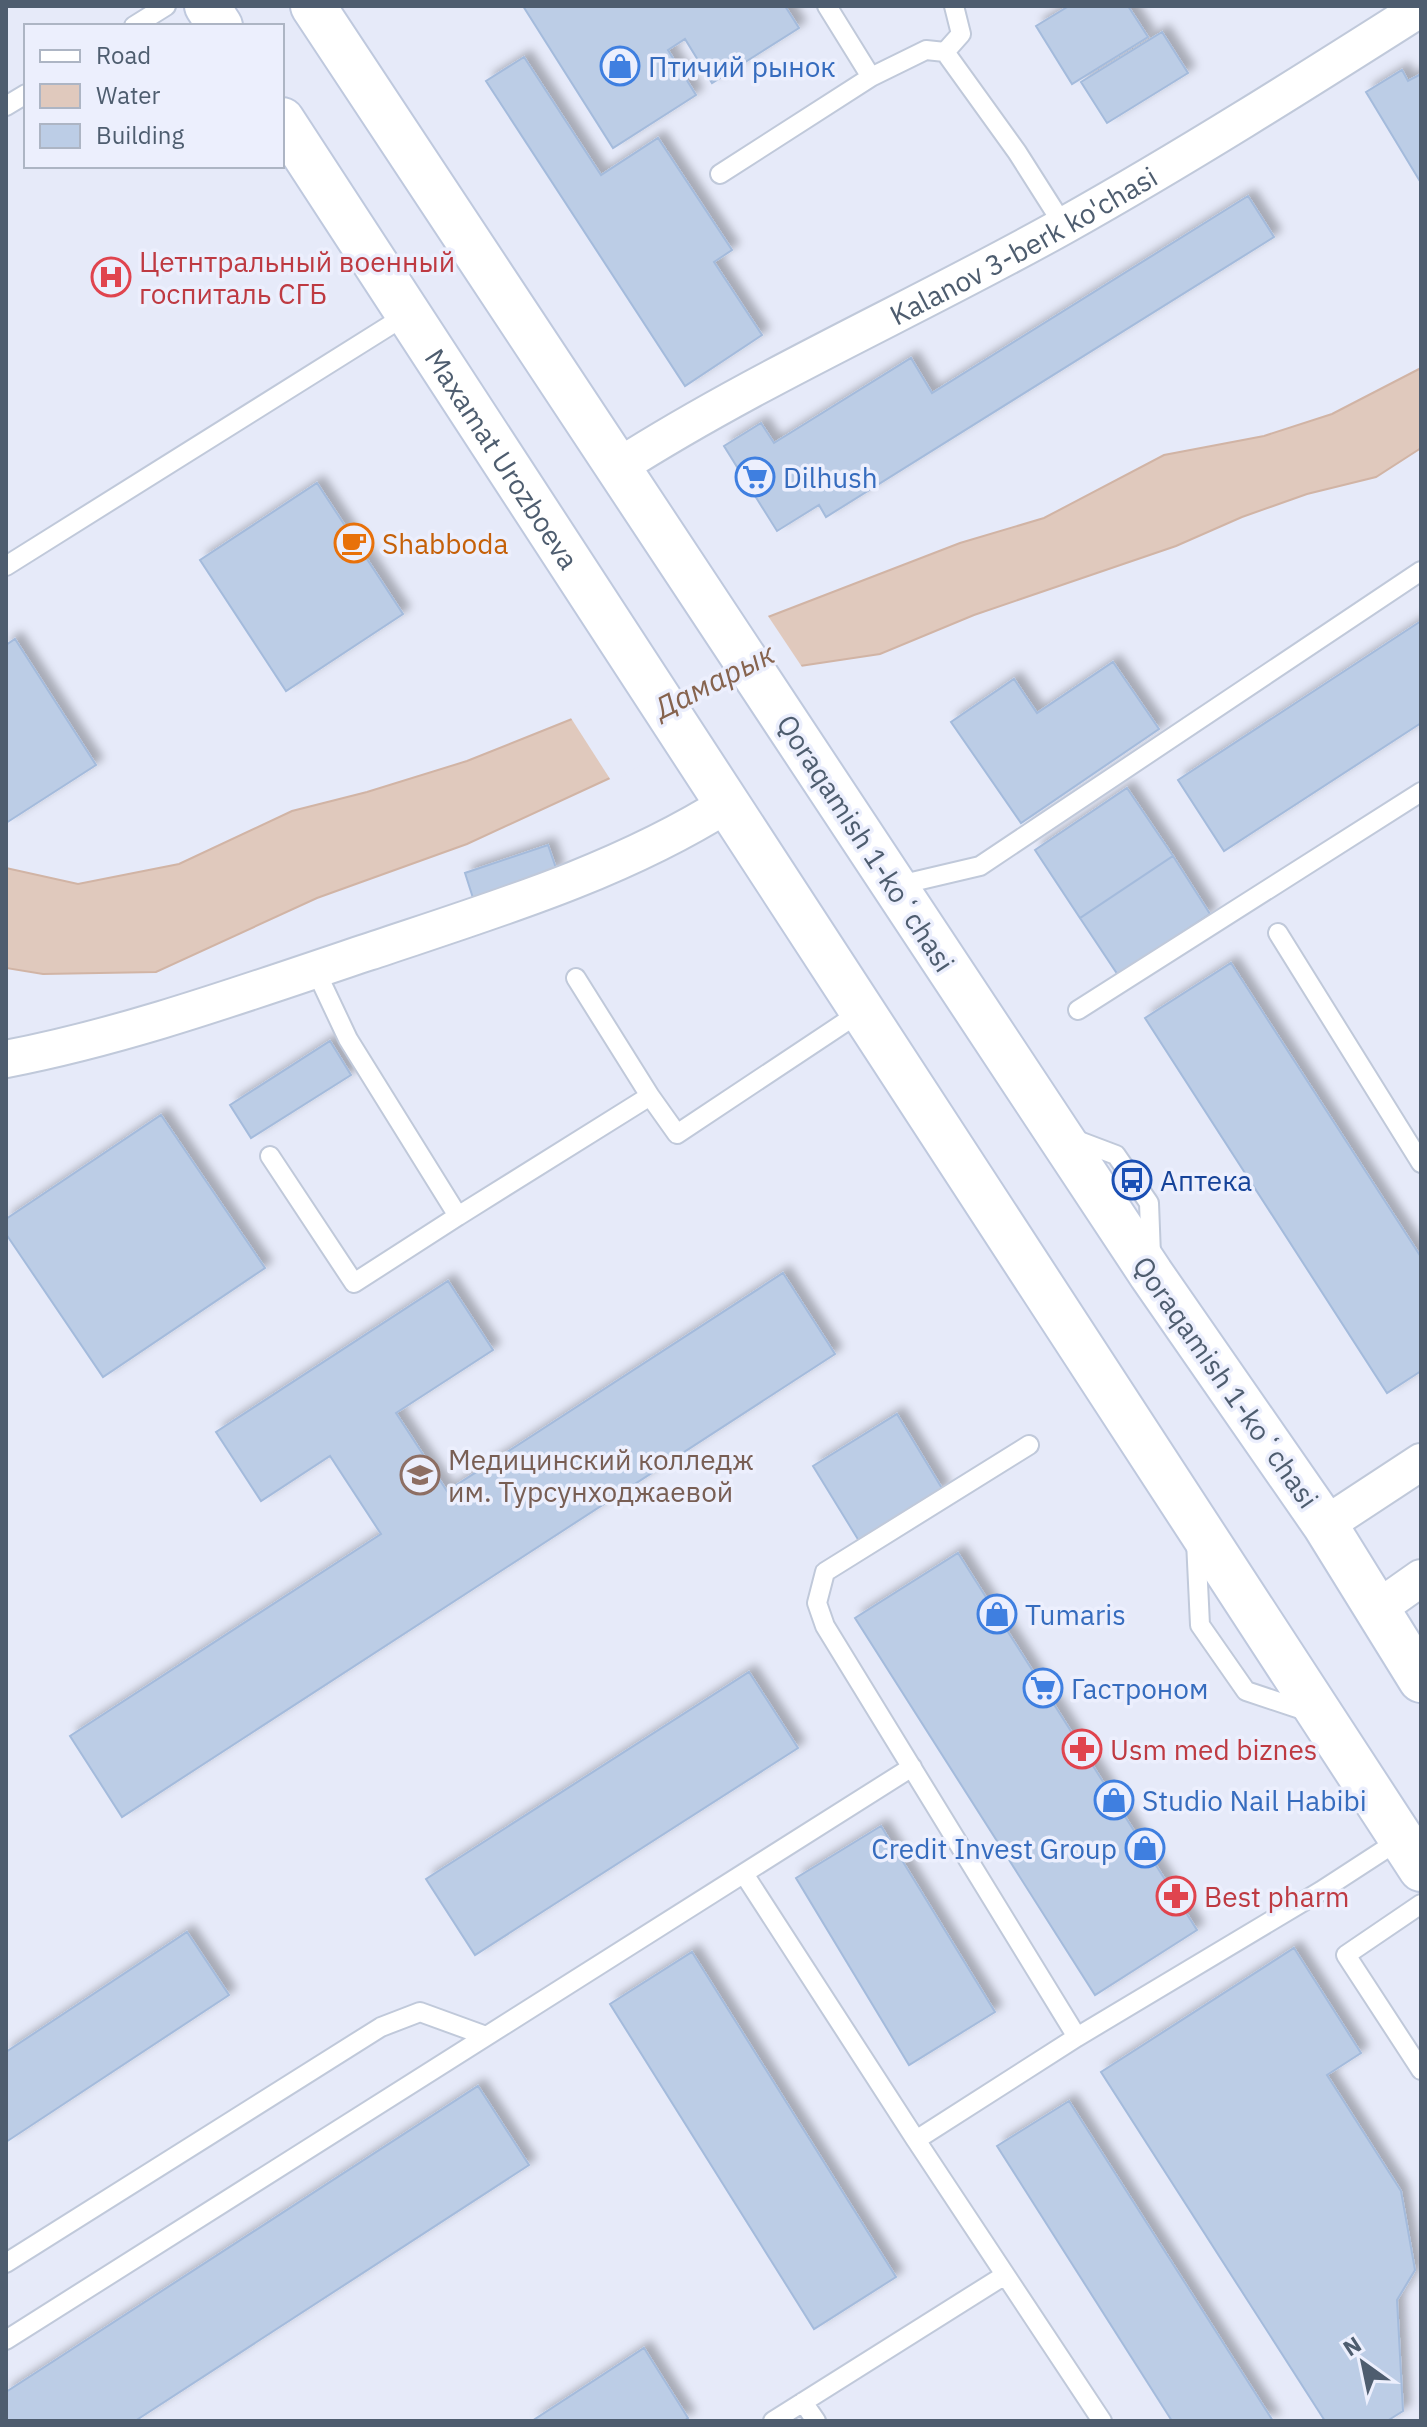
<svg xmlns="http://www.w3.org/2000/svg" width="1427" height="2427" font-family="'IBM Plex Sans',sans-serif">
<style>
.water{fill:#e0c9bd;stroke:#d1b4a5;stroke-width:2}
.pier{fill:#e6eaf9}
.building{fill:#bccde6;stroke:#a4bbdc;stroke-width:2;filter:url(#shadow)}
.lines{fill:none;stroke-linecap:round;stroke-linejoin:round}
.lane-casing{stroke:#c0c9da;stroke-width:22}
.street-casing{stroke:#c0c9da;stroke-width:40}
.secondary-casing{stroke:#bfc9de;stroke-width:48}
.lane{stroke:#fff;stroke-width:18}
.street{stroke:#fff;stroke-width:36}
.secondary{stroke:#fff;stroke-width:44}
.labels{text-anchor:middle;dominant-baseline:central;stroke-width:7;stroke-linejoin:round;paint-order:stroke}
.shop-label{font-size:28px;fill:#366cbe;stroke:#eceffd;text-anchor:start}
.street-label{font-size:28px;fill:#4e5d6f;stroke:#eceffd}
.health-label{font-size:28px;fill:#be3a42;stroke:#eceffd;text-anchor:start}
.food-label{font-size:28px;fill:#c56008;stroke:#eceffd;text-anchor:start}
.transit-label{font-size:28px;fill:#164399;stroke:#eceffd;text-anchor:start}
.education-label{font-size:28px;fill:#785e54;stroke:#eceffd;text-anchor:start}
.water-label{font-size:30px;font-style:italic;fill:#86634e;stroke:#eceffd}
</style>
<defs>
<filter id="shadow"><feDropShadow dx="7" dy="-7" stdDeviation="4" flood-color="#0004"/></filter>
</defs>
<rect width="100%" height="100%" fill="#e6eaf9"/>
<!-- water -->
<path class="water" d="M1421 368V448L1376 477 1307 494 1242 517 1176 546 974 615 880 654 800 666 610 778 467 844 317 898 156 972 43 974 6 968V868L78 884 179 864 292 811 367 792 467 761 572 719 768 617 960 543 1044 518 1164 455 1264 436 1332 414Z"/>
<!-- pier -->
<path class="pier" d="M766 613 804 670 612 782 569 715Z"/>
<!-- building -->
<path class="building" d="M523 6H785L799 28 712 83 685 39 668 50 696 95 613 148Z
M1069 6H1128L1148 37 1072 84 1036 26Z
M1162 32 1188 73 1107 123 1081 82Z
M524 57 601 175 658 138 732 250 714 262 762 335 685 386 486 81Z
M1402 70 1408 81 1421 74V183L1366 92Z
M1248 196 1274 237 826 517 819 505 777 531 724 446 761 423 774 443 911 358 932 393Z
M317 483 403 614 286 691 200 560Z
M1421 621V723L1224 851 1178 780Z
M15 639 96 765 6 823V645Z
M1113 662 1159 729 1021 823 951 722 1014 679 1037 713Z
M1127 788 1173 856 1080 918 1035 850Z
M548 845 557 871 473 898 465 873Z
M1173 856 1210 914 1118 975 1080 918Z
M1231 963 1421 1257V1371L1387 1393 1145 1018Z
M330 1041 351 1075 251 1138 230 1105Z
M161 1115 265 1268 103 1377 6 1234V1219Z
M783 1273 835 1354 122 1817 70 1736 381 1534 330 1456 261 1501 216 1432 448 1281 493 1350 396 1413 447 1491Z
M897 1414 943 1490 859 1541 813 1466Z
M958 1553 1197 1930 1095 1995 855 1618Z
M749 1672 798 1748 475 1955 426 1879Z
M881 1826 995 2012 909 2065 796 1878Z
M187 1932 229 1995 6 2142V2052Z
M1294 1948 1361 2053 1327 2075 1401 2191 1415 2270 1397 2300 1403 2411 1387 2421H1325L1101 2072Z
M692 1952 896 2277 814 2329 610 2004Z
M478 2086 529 2165 135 2421H6V2392Z
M1069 2101 1273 2421H1172L997 2146Z
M644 2348 688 2418 684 2421H532Z"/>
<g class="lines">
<defs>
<path id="lane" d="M827 6 871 77
M134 26 166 6
M945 52 961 34 954 6
M6 106 26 94
M720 174 871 77 926 50 945 52 1017 152 1064 226
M6 566 408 314
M895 886 980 866 1421 571
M1278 933 1421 1163
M576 978 650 1096
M1078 1010 1421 792
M1071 1138 1116 1155 1149 1203 1151 1255
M270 1156 354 1283 458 1216 348 1039 315 969
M458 1216 650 1096 677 1134 862 1011
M1029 1445 825 1572 817 1603 825 1626 1077 2037
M1196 1541 1200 1625 1246 1691 1312 1713
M744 1874 916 2140
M1421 1904 1346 1955 1421 2070
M6 2263 381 2027 420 2012 486 2036
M6 2340 912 1767
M803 2402 816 2421
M773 2421 1005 2275
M1102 2421 916 2140 1077 2037 1321 1891 1401 1839"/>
<g id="street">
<path id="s1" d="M618 467C761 376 917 308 1065 225 1186 157 1303 83 1421 8"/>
<path d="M6 1059C130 1035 248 992 368 952 490 911 618 873 727 804"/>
<path d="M1325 1525 1421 1462"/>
<path d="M1377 1609 1421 1578"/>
</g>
<g id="secondary">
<path d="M207 6 220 26"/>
<path d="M313 6 1151 1274 1325 1525 1421 1680"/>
<path id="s2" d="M282 120 1421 1869"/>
</g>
</defs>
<!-- lane casing -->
<use href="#lane" class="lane-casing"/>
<!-- street casing -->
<use href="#street" class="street-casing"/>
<!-- secondary casing -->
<use href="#secondary" class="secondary-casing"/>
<!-- lane -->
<use href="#lane" class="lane"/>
<!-- street -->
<use href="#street" class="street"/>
<!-- secondary -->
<use href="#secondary" class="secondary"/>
</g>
<!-- icons -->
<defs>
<symbol id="shop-ring" viewBox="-11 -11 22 22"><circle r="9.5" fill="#eceffd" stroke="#3f7fe0" stroke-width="1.5"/><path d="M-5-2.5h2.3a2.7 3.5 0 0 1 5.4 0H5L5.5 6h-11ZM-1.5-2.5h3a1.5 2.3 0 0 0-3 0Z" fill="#3f7fe0"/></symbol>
<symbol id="hospital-ring" viewBox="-11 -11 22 22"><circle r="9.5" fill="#eceffd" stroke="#e0444e" stroke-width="1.5"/><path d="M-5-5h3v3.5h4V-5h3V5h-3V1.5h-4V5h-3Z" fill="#e0444e"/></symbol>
<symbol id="supermarket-ring" viewBox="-11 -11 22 22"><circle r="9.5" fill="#eceffd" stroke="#3f7fe0" stroke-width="1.5"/><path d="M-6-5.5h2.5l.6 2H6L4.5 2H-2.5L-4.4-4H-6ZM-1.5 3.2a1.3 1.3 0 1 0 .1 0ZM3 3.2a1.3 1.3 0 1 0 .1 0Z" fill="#3f7fe0"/></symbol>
<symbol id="cafe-ring" viewBox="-11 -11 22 22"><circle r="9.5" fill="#eceffd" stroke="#e8710a" stroke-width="1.5"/><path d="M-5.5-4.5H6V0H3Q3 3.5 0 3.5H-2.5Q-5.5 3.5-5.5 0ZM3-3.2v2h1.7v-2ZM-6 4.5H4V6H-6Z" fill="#e8710a"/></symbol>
<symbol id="bus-ring" viewBox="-11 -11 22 22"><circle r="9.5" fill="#eceffd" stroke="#1a4fb4" stroke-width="1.5"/><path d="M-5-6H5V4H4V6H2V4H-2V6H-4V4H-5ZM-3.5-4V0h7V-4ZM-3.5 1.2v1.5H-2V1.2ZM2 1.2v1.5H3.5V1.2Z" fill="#1a4fb4"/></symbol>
<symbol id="university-ring" viewBox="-11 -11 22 22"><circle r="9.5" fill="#eceffd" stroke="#8d6e63" stroke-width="1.5"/><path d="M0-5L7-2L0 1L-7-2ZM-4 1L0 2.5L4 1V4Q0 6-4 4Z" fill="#8d6e63"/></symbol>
<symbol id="pharmacy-ring" viewBox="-11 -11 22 22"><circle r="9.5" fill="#eceffd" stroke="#e0444e" stroke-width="1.5"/><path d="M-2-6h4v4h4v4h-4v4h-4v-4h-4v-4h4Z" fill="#e0444e"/></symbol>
</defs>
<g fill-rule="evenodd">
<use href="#shop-ring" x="598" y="44" width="44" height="44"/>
<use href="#hospital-ring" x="89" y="255" width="44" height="44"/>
<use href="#supermarket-ring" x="733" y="455" width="44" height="44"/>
<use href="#cafe-ring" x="332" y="521" width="44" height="44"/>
<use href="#bus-ring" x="1110" y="1158" width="44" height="44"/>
<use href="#university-ring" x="398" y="1453" width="44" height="44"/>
<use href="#shop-ring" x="975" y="1592" width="44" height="44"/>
<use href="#supermarket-ring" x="1021" y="1666" width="44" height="44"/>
<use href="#pharmacy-ring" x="1060" y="1727" width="44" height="44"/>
<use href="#shop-ring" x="1092" y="1778" width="44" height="44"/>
<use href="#shop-ring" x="1123" y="1826" width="44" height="44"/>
<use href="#pharmacy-ring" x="1154" y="1874" width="44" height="44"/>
</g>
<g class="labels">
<!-- shop labels -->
<g class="shop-label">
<text x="648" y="66">Птичий рынок</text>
<text x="783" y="477">Dilhush</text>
<text x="1025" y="1614">Tumaris</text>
<text x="1071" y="1688">Гастроном</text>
<text x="1142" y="1800">Studio Nail Habibi</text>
<text x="1117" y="1848" text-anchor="end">Сredit Invest Group</text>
</g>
<!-- street labels -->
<g class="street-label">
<text stroke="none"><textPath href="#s1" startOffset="462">Kalanov 3-berk ko'chasi</textPath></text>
<text stroke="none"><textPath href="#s2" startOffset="404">Maxamat Urozboeva</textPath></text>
<text transform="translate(866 843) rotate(57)">Qoraqamish 1-koʻchasi</text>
<text transform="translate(1226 1382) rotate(55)">Qoraqamish 1-koʻchasi</text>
</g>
<!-- health labels -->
<g class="health-label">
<text x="139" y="261">Цетнтральный военный<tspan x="139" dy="32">госпиталь СГБ</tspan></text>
<text x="1110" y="1749">Usm med biznes</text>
<text x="1204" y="1896">Best pharm</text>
</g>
<!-- food labels -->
<g class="food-label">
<text x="382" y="543">Shabboda</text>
</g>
<!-- transit labels -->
<g class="transit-label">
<text x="1160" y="1180">Аптека</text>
</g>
<!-- education labels -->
<g class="education-label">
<text x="448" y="1459">Медицинский колледж<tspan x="448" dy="32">им. Турсунходжаевой</tspan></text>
</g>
<!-- water labels -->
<g class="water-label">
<text transform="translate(714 680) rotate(-27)">Дамарык</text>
</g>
</g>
<!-- border -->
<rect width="1427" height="2427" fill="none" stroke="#4e5d6f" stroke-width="16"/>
<!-- legend -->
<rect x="24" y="24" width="260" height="144" fill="#eceffd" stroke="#adb5c4" stroke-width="2"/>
<rect x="40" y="50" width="40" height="12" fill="#ffffff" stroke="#adb5c4" stroke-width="2"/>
<text x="96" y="64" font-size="24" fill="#4e5d6f">Road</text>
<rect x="40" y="84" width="40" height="24" fill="#e0c9bd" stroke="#adb5c4" stroke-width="2"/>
<text x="96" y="104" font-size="24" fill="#4e5d6f">Water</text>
<rect x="40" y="124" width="40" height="24" fill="#bccde6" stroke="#adb5c4" stroke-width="2"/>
<text x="96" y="144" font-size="24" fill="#4e5d6f">Building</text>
<!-- north arrow -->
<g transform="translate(1363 2363) rotate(327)" stroke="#eceffd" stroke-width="6" paint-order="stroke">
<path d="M0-6L14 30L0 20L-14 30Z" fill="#4e5d6f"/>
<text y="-12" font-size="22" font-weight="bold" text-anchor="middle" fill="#4e5d6f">N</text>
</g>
</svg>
